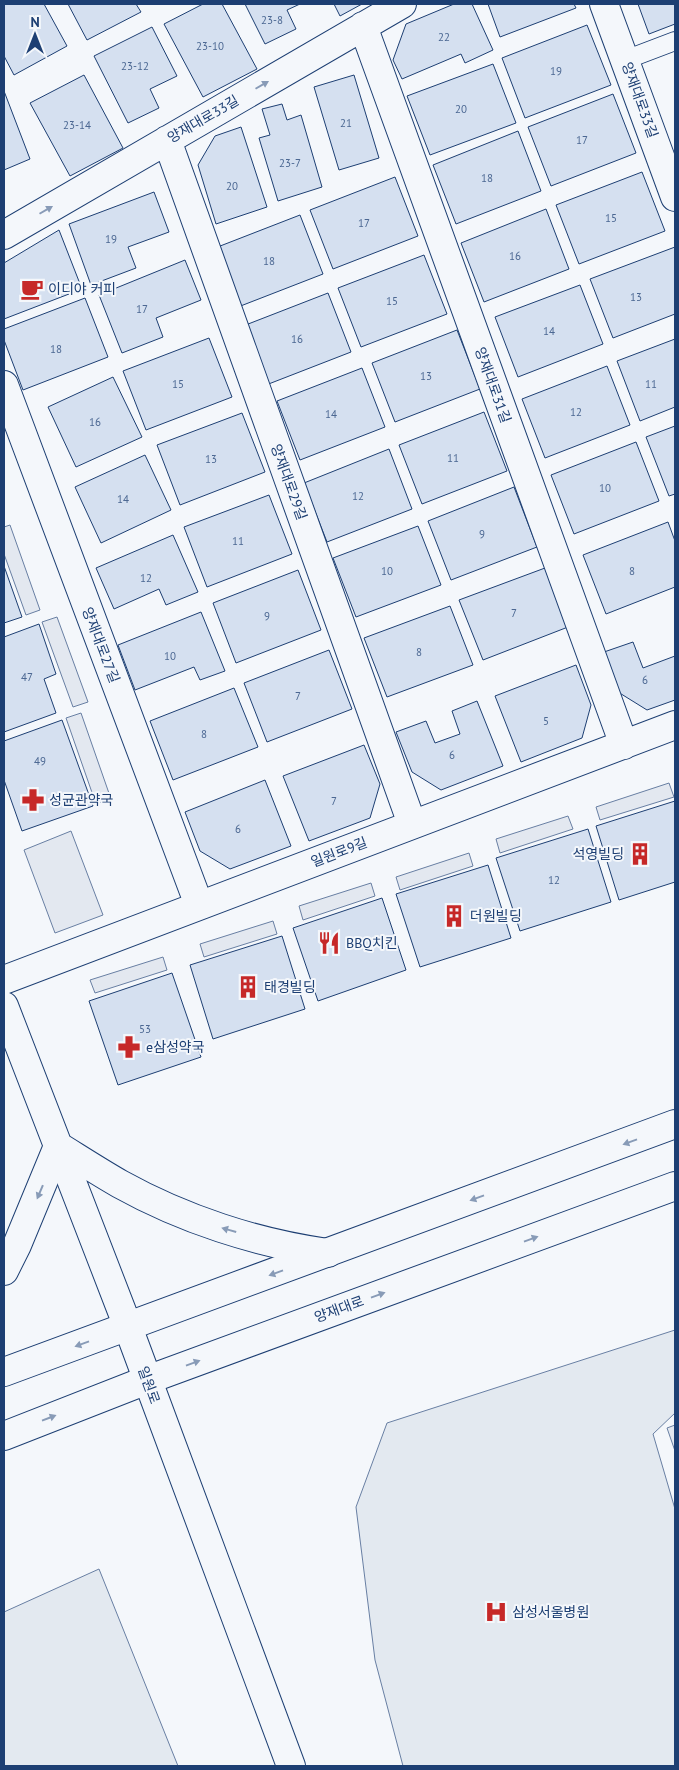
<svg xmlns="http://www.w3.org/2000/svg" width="679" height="1770" font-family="'PT Sans','Noto Sans KR',sans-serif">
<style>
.green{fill:#e3e9f0;stroke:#687fa3}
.parking{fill:#e3e8f0;stroke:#687fa3}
.building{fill:#d5e0f0;stroke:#1d3f73}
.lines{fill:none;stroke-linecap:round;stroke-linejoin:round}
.service-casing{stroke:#1d3f73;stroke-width:20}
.minor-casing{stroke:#1d3f73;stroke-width:30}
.tertiary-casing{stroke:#1d3f73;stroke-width:30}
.primary-casing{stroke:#1d3f73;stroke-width:30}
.service{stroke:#f4f7fb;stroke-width:18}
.minor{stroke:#f4f7fb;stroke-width:28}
.tertiary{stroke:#f4f7fb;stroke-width:28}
.primary{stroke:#f4f7fb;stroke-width:28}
.oneway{fill:#889bb7}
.labels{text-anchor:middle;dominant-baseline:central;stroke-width:4;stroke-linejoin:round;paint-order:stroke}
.number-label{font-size:11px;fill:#4b6792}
.street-label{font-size:14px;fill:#1d3f73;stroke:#f4f7fb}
.poi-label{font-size:14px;fill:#1d3f73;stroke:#f4f7fb;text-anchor:start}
</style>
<rect width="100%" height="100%" fill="#f4f7fb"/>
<!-- green -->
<path class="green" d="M675 1330V1413L653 1434 675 1509V1766H403L375 1660 356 1507 387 1423Z
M99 1569 178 1766H4V1612Z"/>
<!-- parking -->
<path class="parking" d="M10 525 40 610 26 615 4 554V527Z
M57 617 88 702 73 707 42 622Z
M81 713 111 799 96 804 66 718Z
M669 783 674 797 600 820 596 807Z
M568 816 573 829 500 853 496 839Z
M71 831 103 915 55 933 24 850Z
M469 853 473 866 400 890 396 877Z
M371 883 375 896 303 920 299 906Z
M273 921 277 934 204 957 200 944Z
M163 957 167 970 95 993 90 980Z
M675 1425V1451L667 1428Z"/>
<!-- building -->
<path class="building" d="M4 4H44L67 46 14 75 4 56Z
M68 4H136L141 12 87 40Z
M203 4H222L257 69 203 97 164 24Z
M245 4H300L287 10 296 29 265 44Z
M334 4H362L340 16Z
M454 4H472L493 50 465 63 461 54 402 79 393 60 406 24Z
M488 4H574L576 8 500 37Z
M638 4H675V24L649 34Z
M587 25 611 85 525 118 502 58Z
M152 27 177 76 150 89 159 108 128 123 94 56Z
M493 64 516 123 430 155 407 96Z
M84 75 123 148 70 176 30 103Z
M354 75 379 158 339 170 314 87Z
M4 91 30 159 4 170Z
M613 94 636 153 551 186 528 127Z
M282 104 287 120 301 115 322 187 278 201 259 138 270 135 262 109Z
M241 127 267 207 216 224 198 165 215 136Z
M518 131 541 191 456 224 433 165Z
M642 172 665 231 579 264 556 205Z
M395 177 418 236 333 269 310 210Z
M154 192 169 232 128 247 136 268 91 285 69 224Z
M546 209 569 269 484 302 461 243Z
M300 215 323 274 238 307 215 248Z
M59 230 82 289 4 319V263Z
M675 247V314L613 338 590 279Z
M424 255 447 314 361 347 338 288Z
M185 260 201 300 156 318 163 337 122 353 99 295Z
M580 285 603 344 518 377 495 317Z
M328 293 351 352 266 385 243 326Z
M85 298 108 357 23 390 4 340V329Z
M457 330 480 389 395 422 372 363Z
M209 338 232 397 146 430 123 371Z
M675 339V407L640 421 617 361Z
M607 366 630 425 545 458 522 399Z
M362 368 385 427 300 460 277 401Z
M113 377 142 437 76 467 48 407Z
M484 412 507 471 422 504 399 445Z
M242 413 265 472 180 505 157 445Z
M675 426V494L669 496 646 437Z
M636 442 659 501 574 534 551 475Z
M389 449 412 509 327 542 304 483Z
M145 455 171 510 101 543 75 487Z
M514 487 537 547 451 580 428 521Z
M269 495 292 554 207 587 184 527Z
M668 522 675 541V587L606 614 583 555Z
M418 526 441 585 356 617 333 558Z
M173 535 198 592 166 605 159 589 114 609 96 568Z
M4 566 22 617 4 623Z
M545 568 568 627 483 660 459 600Z
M298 570 321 630 236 663 213 603Z
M450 606 473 665 387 697 364 638Z
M201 612 225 671 200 680 194 667 135 690 118 645Z
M39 624 56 674 44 679 56 713 4 732V637Z
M633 642 643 668 675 656V700L647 710 618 692 604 652Z
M329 650 352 709 267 742 244 683Z
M576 665 591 705 582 738 521 762 495 696Z
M234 688 258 747 173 780 150 721Z
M477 701 503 766 441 790 412 772 396 732 426 721 435 743 460 734 452 711Z
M62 720 93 806 22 831 4 780V741Z
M364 745 380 784 370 818 309 841 283 776Z
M265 780 291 846 230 869 200 851 185 812Z
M675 801V882L619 900 596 826Z
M588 829 611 902 520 931 496 858Z
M488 865 511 938 420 967 396 894Z
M382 898 406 970 318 1001 293 928Z
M282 936 305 1009 213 1039 190 965Z
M172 973 201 1057 118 1085 89 1001Z"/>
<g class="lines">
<defs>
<path id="service" d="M625 60 675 41"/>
<path id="minor" d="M604 4 675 197
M363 26 624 745
M167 140 412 824
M4 235 402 4
M4 385 199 905
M4 980 675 725"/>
<path id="tertiary" d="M4 1006 128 1327 291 1766
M58 1146C79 1159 99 1172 120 1184 183 1219 256 1243 328 1253"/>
<path id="primary" d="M4 1271 17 1245 58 1146
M4 1372 675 1124
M4 1436 147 1380 675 1186"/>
</defs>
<!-- service casing -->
<use href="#service" class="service-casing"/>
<!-- minor casing -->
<use href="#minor" class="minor-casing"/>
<!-- tertiary casing -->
<use href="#tertiary" class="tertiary-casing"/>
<!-- primary casing -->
<use href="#primary" class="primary-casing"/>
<!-- service -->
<use href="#service" class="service"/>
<!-- minor -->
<use href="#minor" class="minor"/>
<!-- tertiary -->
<use href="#tertiary" class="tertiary"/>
<!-- primary -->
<use href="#primary" class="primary"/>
</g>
<!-- one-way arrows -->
<defs><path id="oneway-solid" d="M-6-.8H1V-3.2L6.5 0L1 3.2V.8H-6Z" transform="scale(1.25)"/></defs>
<g class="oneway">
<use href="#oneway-solid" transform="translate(262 85) rotate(-30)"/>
<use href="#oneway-solid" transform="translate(46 210) rotate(-30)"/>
<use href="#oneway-solid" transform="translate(630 1142) rotate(160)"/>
<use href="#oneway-solid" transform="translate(40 1192) rotate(113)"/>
<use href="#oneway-solid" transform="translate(477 1198) rotate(160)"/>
<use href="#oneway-solid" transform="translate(229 1230) rotate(-164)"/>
<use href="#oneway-solid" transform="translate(531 1239) rotate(-20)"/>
<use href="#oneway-solid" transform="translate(276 1273) rotate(160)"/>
<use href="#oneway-solid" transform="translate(378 1295) rotate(-20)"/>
<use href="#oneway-solid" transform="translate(82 1344) rotate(160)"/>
<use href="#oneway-solid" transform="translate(193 1363) rotate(-20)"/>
<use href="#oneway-solid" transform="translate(49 1418) rotate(-21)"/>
</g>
<!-- icons -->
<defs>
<symbol id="cafe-bare" viewBox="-9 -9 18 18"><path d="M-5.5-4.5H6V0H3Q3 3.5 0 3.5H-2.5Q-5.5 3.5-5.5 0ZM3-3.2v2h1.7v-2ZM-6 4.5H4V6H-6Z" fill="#c62828" stroke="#f4f7fb" stroke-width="2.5" paint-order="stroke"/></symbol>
<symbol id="pharmacy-bare" viewBox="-9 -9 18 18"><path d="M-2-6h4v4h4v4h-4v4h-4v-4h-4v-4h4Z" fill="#c62828" stroke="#f4f7fb" stroke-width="2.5" paint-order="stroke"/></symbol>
<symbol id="building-bare" viewBox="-9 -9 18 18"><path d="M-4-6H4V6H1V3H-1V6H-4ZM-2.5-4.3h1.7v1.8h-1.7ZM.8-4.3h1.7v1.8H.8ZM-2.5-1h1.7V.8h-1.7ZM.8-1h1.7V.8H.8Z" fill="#c62828" stroke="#f4f7fb" stroke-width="2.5" paint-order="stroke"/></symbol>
<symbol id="restaurant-bare" viewBox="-9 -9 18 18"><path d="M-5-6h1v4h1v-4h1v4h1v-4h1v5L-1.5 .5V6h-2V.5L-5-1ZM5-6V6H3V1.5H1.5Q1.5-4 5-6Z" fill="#c62828" stroke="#f4f7fb" stroke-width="2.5" paint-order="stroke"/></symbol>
<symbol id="hospital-bare" viewBox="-9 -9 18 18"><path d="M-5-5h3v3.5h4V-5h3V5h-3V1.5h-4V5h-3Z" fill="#c62828" stroke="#f4f7fb" stroke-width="2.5" paint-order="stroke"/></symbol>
</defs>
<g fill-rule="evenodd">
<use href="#cafe-bare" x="16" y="273" width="32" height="32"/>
<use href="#pharmacy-bare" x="17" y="784" width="32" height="32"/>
<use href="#building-bare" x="624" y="838" width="32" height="32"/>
<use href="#building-bare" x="438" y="900" width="32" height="32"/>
<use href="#restaurant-bare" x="313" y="927" width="32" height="32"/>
<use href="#building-bare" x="232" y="971" width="32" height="32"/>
<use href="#pharmacy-bare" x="113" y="1031" width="32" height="32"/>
<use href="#hospital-bare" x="480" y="1596" width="32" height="32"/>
</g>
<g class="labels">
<!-- number labels -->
<g class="number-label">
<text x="272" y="20">23-8</text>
<text x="444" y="37">22</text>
<text x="210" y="46">23-10</text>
<text x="135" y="66">23-12</text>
<text x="556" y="71">19</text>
<text x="461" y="109">20</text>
<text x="346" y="123">21</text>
<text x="77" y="125">23-14</text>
<text x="582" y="140">17</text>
<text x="290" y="163">23-7</text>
<text x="487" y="178">18</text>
<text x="232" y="186">20</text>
<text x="611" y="218">15</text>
<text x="364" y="223">17</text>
<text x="111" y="239">19</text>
<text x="515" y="256">16</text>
<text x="269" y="261">18</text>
<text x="636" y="297">13</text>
<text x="392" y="301">15</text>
<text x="142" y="309">17</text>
<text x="549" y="331">14</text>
<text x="297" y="339">16</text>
<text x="56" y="349">18</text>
<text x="426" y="376">13</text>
<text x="178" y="384">15</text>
<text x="651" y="384">11</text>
<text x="576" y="412">12</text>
<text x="331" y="414">14</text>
<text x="95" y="422">16</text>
<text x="453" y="458">11</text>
<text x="211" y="459">13</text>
<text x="605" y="488">10</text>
<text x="358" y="496">12</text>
<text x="123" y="499">14</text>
<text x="482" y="534">9</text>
<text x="238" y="541">11</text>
<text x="387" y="571">10</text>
<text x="632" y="571">8</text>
<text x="146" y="578">12</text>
<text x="514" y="613">7</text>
<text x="267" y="616">9</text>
<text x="419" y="652">8</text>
<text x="170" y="656">10</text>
<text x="27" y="677">47</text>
<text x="645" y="680">6</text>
<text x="298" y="696">7</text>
<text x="546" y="721">5</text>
<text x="204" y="734">8</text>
<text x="452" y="755">6</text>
<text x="40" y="761">49</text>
<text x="334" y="801">7</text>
<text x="238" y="829">6</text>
<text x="554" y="880">12</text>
<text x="145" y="1029">53</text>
</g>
<!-- street labels -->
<g class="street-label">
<text transform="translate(640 100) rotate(70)">양재대로33길</text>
<text transform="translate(203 119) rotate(-30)">양재대로33길</text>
<text transform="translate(493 385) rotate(70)">양재대로31길</text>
<text transform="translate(289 482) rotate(70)">양재대로29길</text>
<text transform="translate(101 645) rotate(69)">양재대로27길</text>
<text transform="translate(339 852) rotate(-21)">일원로9길</text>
<text transform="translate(339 1309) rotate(-20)">양재대로</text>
<text transform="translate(149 1385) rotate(70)">일원로</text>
</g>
<!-- poi labels -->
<g class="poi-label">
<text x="48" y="289">이디야 커피</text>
<text x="49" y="800">성균관약국</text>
<text x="624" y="854" text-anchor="end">석영빌딩</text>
<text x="470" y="916">더원빌딩</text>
<text x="346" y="943">BBQ치킨</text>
<text x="264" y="987">태경빌딩</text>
<text x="146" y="1047">e삼성약국</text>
<text x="512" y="1612">삼성서울병원</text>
</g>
</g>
<!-- border -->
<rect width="679" height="1770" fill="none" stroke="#1d3f73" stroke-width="10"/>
<!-- north arrow -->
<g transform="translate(35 35)" stroke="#f4f7fb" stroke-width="4" paint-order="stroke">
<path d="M0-4L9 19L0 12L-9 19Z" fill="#1d3f73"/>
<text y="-8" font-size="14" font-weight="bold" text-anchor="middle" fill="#1d3f73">N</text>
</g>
</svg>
